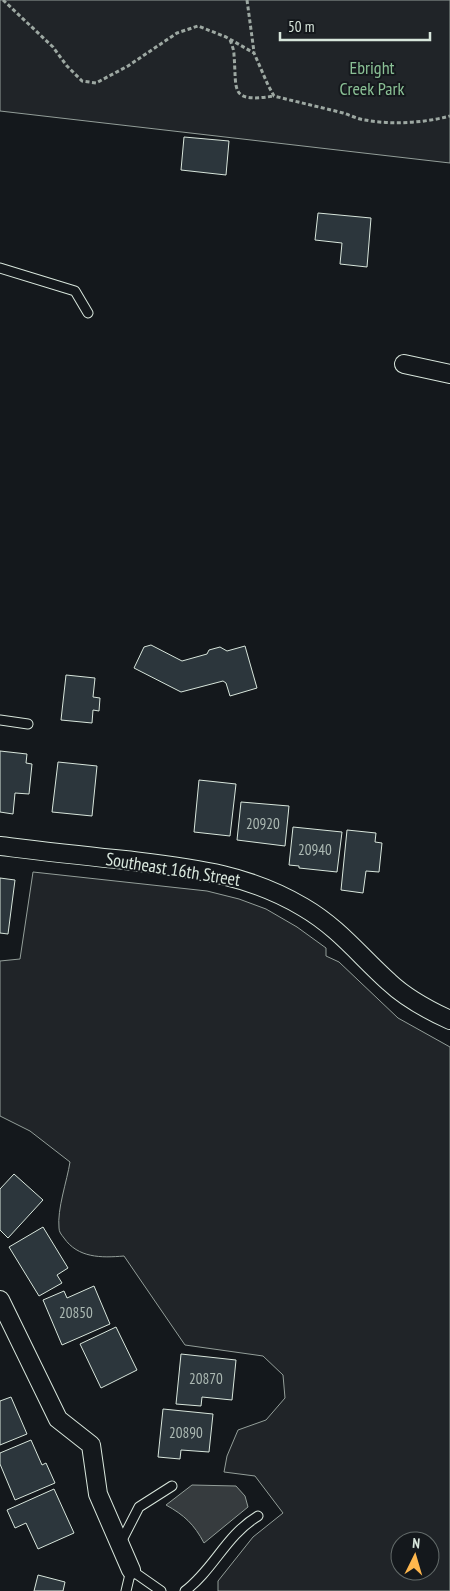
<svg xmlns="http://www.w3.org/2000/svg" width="450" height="1591" font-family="'PT Sans Narrow',sans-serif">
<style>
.green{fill:#202428;stroke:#939e99;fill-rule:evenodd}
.water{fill:#363b3e;stroke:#939e99}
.building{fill:#2c363c;stroke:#d8e6dc}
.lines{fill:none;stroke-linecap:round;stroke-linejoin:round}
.lane-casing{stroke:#d8e6dc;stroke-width:11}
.street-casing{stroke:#d8e6dc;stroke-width:20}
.path{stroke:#9da8a2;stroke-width:3;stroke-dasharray:4 2.5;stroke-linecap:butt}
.lane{stroke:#14181c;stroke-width:9}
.street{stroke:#14181c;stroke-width:18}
.labels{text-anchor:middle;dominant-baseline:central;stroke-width:4;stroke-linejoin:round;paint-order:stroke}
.number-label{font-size:15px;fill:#adbab4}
.park-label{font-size:18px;fill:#8ac095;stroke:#14181c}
.street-label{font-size:18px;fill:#d8e6dc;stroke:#14181c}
</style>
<rect width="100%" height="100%" fill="#14181c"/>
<!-- green -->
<path class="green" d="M0 0H450V163L0 111Z
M33 872 207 891 239 899 266 909 297 927 326 948V956L339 962 398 1018 450 1047V1591H218V1581L253 1537 283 1513 255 1476 224 1472 227 1456 238 1430 266 1420 285 1398 283 1375 263 1356 185 1345 124 1256C101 1258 78 1258 64 1238 61 1234 59 1232 59 1228 57 1209 67 1181 70 1162L30 1131 0 1116V961L20 959ZM400 1541H430V1571H400Z"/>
<!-- water -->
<path class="water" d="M192 1485 236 1486 245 1496 248 1507 204 1543C194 1524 184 1515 166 1505Z"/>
<!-- building -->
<path class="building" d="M184 137 229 141 226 175 181 170Z
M318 213 371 218 367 267 340 264 342 243 315 240Z
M151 645 182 661 207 654 209 650 220 647 227 651 245 646 257 688 230 696 226 683 223 681 181 692 134 668 144 647Z
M66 675 95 678 93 697 100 698 99 711 93 710 92 723 61 720Z
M0 751 27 754 26 763 32 764 29 794 15 793 13 814 0 812Z
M58 762 97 766 92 816 52 812Z
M199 780 236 784 230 836 194 832Z
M241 802 289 806 285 846 237 840Z
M293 827 342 832 337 872 299 868V866L289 865Z
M347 830 376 833 375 842 382 843 379 872 366 871 363 893 341 890Z
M0 878 15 880 8 934 0 933Z
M14 1174 43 1200 8 1238 0 1230V1189Z
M43 1227 68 1268 57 1275 62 1283 39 1296 9 1247Z
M94 1286 110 1324 62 1345 43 1300 64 1291 67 1298Z
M116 1327 137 1370 101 1388 80 1344Z
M181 1354 236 1360 232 1400 202 1397 201 1406 176 1404Z
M11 1397 27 1434 0 1445V1401Z
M163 1409 213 1414 209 1452 181 1450 180 1459 158 1457Z
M31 1440 42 1465 46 1463 55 1483 15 1500 0 1464V1453Z
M54 1489 74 1533 38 1549 26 1523 15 1528 7 1510Z
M38 1575 65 1582 63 1591H34Z"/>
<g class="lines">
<defs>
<path id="lane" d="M0 268 75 291 88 313
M0 720 28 724
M120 1544 139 1507 172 1486
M126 1591 131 1570 161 1591
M185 1591C214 1569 226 1535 258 1516"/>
<path id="street" d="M404 364 450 374
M0 846C42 851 83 856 125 860 190 868 246 873 303 907 339 928 359 955 389 982 407 999 428 1010 450 1020
M0 1300 58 1419 91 1445 98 1494 131 1570"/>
</defs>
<!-- lane casing -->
<use href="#lane" class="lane-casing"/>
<!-- street casing -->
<use href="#street" class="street-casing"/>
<!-- path -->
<path class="path" d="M3 0 53 47 67 66 82 81 96 83 128 66 177 33 198 26 226 37 254 53 268 85 274 96C297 102 320 107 343 113 350 115 357 119 365 120 392 125 423 123 450 116
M247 0 254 52
M230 40C232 45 234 50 234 55 237 91 229 103 274 96"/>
<!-- lane -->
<use href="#lane" class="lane"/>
<!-- street -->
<use href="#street" class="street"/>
</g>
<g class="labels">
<!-- number labels -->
<g class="number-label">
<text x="263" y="823">20920</text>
<text x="315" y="849">20940</text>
<text x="76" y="1312">20850</text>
<text x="206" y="1378">20870</text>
<text x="186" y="1432">20890</text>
</g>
<!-- park labels -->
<g class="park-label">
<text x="372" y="67">Ebright<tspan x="372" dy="21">Creek Park</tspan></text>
</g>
<!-- street labels -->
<g class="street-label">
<text transform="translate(173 869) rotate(9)">Southeast 16th Street</text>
</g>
</g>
<!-- north arrow -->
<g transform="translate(415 1556) rotate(5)"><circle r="24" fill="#14181c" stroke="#626a69"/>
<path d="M0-4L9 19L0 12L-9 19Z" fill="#ffb74d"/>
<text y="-8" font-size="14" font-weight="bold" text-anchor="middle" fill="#d8e6dc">N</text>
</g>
<!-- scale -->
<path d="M280 32v8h150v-8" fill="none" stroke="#d8e6dc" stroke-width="2.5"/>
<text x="288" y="32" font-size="15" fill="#d8e6dc" stroke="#14181c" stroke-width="4" paint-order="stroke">50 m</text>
</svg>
